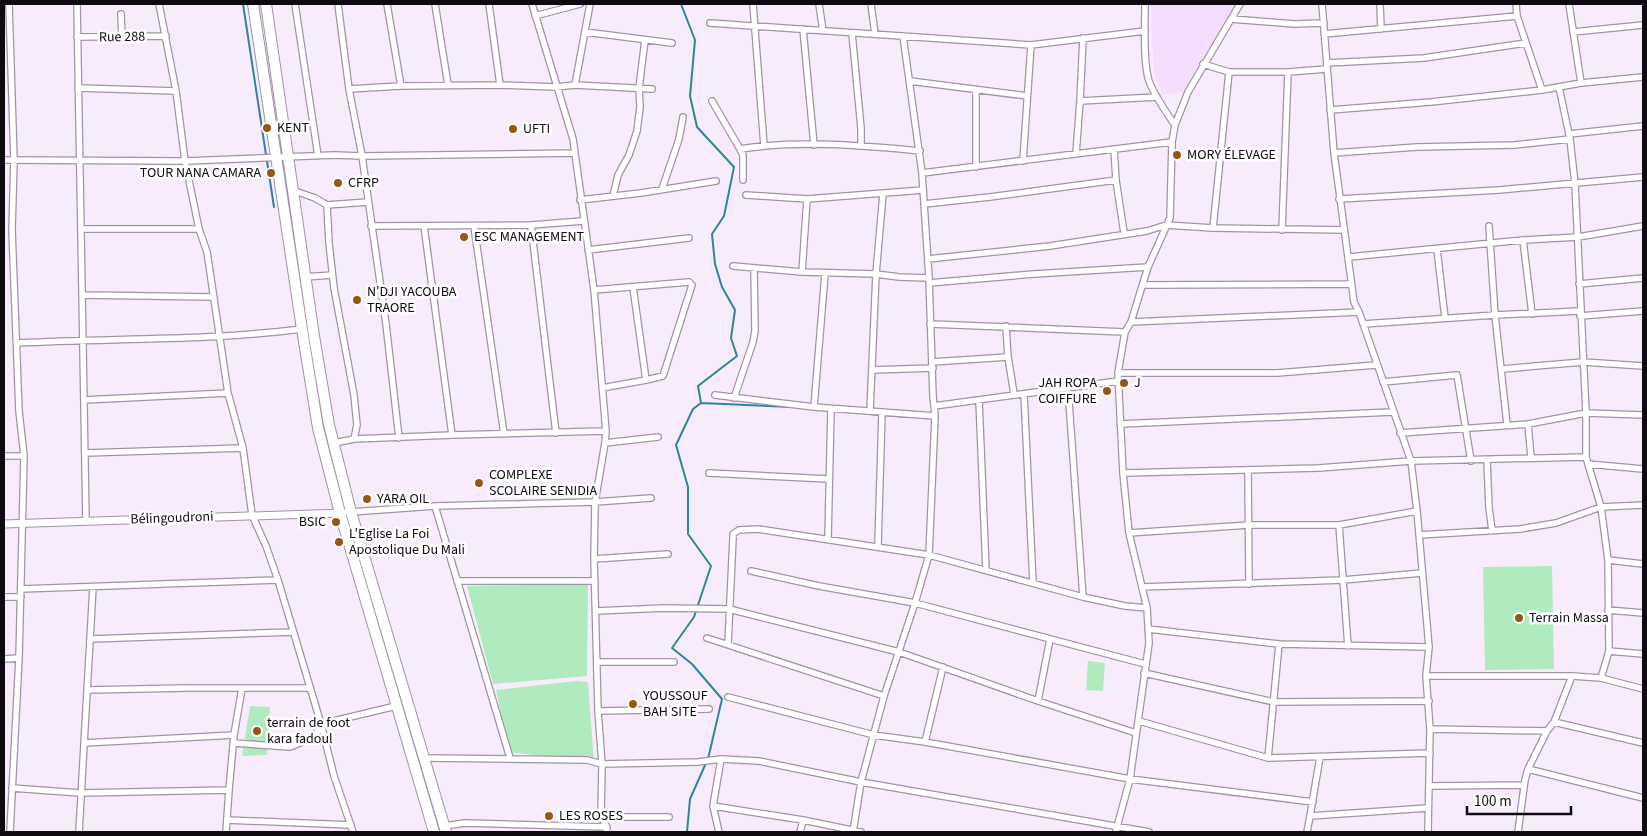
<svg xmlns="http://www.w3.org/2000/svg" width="1647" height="836" font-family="'Source Sans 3',sans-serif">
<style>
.built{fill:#f5defd}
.green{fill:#b0ebbf}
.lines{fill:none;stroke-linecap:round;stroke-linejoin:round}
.stream{stroke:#2e859c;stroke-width:2}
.minor-casing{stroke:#a291a8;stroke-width:8}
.tertiary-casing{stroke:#a291a8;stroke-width:9}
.trunk-casing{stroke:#a291a8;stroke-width:12}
.minor{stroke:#fff;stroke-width:5.5}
.tertiary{stroke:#fff;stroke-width:7}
.trunk{stroke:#fff;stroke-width:10}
.poi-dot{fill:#925815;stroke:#fff;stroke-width:2}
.labels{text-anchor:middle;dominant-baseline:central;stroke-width:5;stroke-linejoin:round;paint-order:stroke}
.street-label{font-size:14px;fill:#0f0911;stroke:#fff}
.poi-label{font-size:14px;fill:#0f0911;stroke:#fff;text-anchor:start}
</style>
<rect width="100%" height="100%" fill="#f8ecfc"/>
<!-- built -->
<path class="built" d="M1150 4H1237L1188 91 1162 95 1154 72Z"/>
<!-- green -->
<path class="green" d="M1552 566 1554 669 1485 670 1483 567Z
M588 584 587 676 493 684 467 586Z
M1088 661 1105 663 1103 691 1086 690Z
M576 681 588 682 594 762 509 752 496 690Z
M250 706 270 707 267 755 242 756Z"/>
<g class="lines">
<!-- stream -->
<path class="stream" d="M243 4 274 207
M681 4 695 40 690 96 697 127 734 167 724 216 712 234 715 264 722 287 735 310 731 338 737 356 698 386 701 403 693 409 676 445 688 487V534L711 566 694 617 672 648 692 664 722 699 708 759
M701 403 792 407
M870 414 880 415
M884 415 907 417
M687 832 690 799 706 763"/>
<defs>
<path id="minor" d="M9 4 14 160 12 230 19 411 24 456 19 658 10 832
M77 4 86 521
M159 4 176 91 185 161 199 229 207 252 228 393 243 448 252 515 266 546 278 580
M295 4 318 156
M338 4 349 89 362 156 386 324 399 438
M387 4 401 86
M435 4 448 85
M489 4 500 85
M753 4 764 146
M819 4 823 31
M871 4 875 34
M1145 4C1145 24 1143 64 1149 81 1155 97 1166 112 1175 125
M1322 4 1334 153 1354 302 1359 312 1411 461 1417 511 1429 647 1426 676 1430 729 1428 832
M1380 4 1381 29
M1569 4 1581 83
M121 14 122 37
M535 16 580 4
M1231 19 1294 24 1324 23
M710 23 1031 45 1145 31
M803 29 814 145
M585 32 672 43
M1573 32 1643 25
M852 33 861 128V145
M1324 34 1517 16
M77 37 166 36
M1327 63 1424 58 1526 43
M1203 64 1229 72H1288L1327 69
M910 81 1027 96
M575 85 590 4
M1559 87 1570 139 1575 184 1586 413V457L1588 464 1643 469
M78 88 176 91
M349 89 401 86 500 85 556 87 575 85 652 89
M1542 90 1581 83 1643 77
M712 101 740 149 743 155V180
M1080 101 1157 97
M1330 110 1431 102 1542 90 1517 16 1516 4
M1569 134 1643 126
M740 149C800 140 860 145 920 151
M1114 149 1116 180 1124 233
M1334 153 1417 147 1514 145 1570 139
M1076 154 1080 101 1083 38
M4 160 185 161 334 155 362 156 575 153
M1023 161 1031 45
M976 167V90
M922 173 1172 142
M662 189 679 139 683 117
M292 190 315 198 327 205 329 243 334 288 354 395 357 425 354 439
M746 195 807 199 923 190
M613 196 618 175 629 155 637 131 640 107 639 88 645 40
M1339 199 1499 190 1643 177
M580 200 641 193 716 181
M924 204 990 197 1116 180
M327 205 368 202
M531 225 556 433
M371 226 531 225 583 221
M424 226 452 435
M474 226 504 434
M1489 226 1495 315 1507 424
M1213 228 1229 72
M81 229H199
M1282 230 1288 72
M1523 240 1532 314
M1437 249 1445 318
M588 250 689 238
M1349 257 1523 240 1578 237 1643 226
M928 259 1050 246 1147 231 1166 225 1213 228 1344 230
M733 266 802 272 876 274 899 277 929 278
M802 272 807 199
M305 277 332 275
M929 283 1034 274 1148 267
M1579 284 1643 278
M1143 285 1351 284
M633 287 646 380
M594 290 689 282 692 285 663 376 646 380 602 388
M82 295 213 297
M1580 316 1643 311
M1131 322 1359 312
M930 324 1125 332
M1363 324 1495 315 1580 311
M1006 326 1008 357 1014 394
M18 343C112 338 207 341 302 329
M932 362 1008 357
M1502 369 1583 362 1643 366
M872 370 933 368
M1118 373H1277L1376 365
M1383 382 1457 375 1471 461
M1068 388 1083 597
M1024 394 1033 583
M715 395 814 407 935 416
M734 398 753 342 755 331 754 268
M84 400 228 393
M979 400 986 570
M934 406 1118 381
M814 407 825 274
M870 411 876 274 883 194
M1120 424 1392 412
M1528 424 1531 457
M606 431 605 443 595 502 594 559 598 711 602 764 601 817 607 827 606 832
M1400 433 1528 424 1586 413 1643 415
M334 443 354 439 452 435 606 431 594 290 573 139 532 4
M605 443 658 437
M85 453 243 448
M4 456H24
M1487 460 1489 508 1492 530
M1588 464 1601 507 1608 560 1609 651 1601 678
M1248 470 1249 584
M709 473 829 479
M1123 473 1319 468 1411 461 1586 457
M435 506 510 758
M351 512 435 506 595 502 651 498
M1339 525 1348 646
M1129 533 1249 525H1339L1417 511
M1419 535 1520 529 1556 523 1601 507 1643 505
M828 539 831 409
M878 546 882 412
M594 559 668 554
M1608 560 1643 564
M751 571 819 586 915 603 1145 664
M457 581H595
M1142 587 1343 580 1422 573
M21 589 278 580 321 724 334 776 353 832
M4 597H21
M1608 610 1643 613
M596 611 664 608 729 609 899 652 1038 701 1136 733
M1148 629 1279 644 1429 647
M707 638 884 696
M90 639 293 632
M728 644 733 538V534L739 530 758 529 929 555 1083 597 1125 606 1147 608
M1609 651 1643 654
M4 659 19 658
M597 662H674
M1144 673 1274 702 1429 701
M1426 676H1572L1601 678 1643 689
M87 690 186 688H310
M728 697 874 735 925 742 1130 779 1313 802
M1038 701 1050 639
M598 711 709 709
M1139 721 1268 758 1430 753
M1554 722 1643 743
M321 724 396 706
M1430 729 1547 731
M925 742 943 667
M84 743 234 735
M233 743 290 747 307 740 322 728
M1320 757 1310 816 1428 808
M425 758 587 760 602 764 698 762 721 759 759 761 861 782 1149 832
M1268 758 1279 644
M1528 769 1643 798
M1429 786 1524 785
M12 788 80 793 229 790 226 832
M229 790 234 735 242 688
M713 806 803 820 861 832
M601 817H669
M227 820 351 825
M444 826 465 823 607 827
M79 832 93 587
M719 832 713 806 721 759
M800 832 803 820
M853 832 861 782 884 696 915 603 929 555 935 416 933 396 929 278 922 173 903 36
M1116 832 1117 827 1130 779 1149 643 1147 608 1129 533 1123 473 1118 373 1125 332 1131 322 1148 267 1170 218 1172 142 1175 125 1188 92 1240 4
M1307 832 1310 816
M1518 832 1525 780 1528 769 1547 731 1554 722 1572 676"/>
<path id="tertiary" d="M4 524 343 513"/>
<path id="trunk" d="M253 4 302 329 318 428 340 513 434 832
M266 4 314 336 329 425 351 512 446 832"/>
</defs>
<!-- minor casing -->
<use href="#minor" class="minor-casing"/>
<!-- tertiary casing -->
<use href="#tertiary" class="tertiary-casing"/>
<!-- trunk casing -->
<use href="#trunk" class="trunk-casing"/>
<!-- minor -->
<use href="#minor" class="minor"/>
<!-- tertiary -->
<use href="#tertiary" class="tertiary"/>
<!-- trunk -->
<use href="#trunk" class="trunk"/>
</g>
<!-- markers -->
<g class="poi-dot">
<circle cx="267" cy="128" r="5"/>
<circle cx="513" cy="129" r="5"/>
<circle cx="1177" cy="155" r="5"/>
<circle cx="271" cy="173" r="5"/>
<circle cx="338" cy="183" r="5"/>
<circle cx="464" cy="237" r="5"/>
<circle cx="357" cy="300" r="5"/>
<circle cx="1124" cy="383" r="5"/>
<circle cx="1107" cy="391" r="5"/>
<circle cx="479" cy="483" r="5"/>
<circle cx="367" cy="499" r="5"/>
<circle cx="336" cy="522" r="5"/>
<circle cx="339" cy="542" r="5"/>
<circle cx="1519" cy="618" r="5"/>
<circle cx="633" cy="704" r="5"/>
<circle cx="257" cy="731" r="5"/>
<circle cx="549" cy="816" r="5"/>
</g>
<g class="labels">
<!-- street labels -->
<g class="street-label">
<text transform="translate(122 37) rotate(-1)">Rue 288</text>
<text transform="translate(172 518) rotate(-2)">Bélingoudroni</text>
</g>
<!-- poi labels -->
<g class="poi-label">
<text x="277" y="128">KENT</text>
<text x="523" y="129">UFTI</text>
<text x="1187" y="155">MORY ÉLEVAGE</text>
<text x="261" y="173" text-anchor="end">TOUR NANA CAMARA</text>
<text x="348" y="183">CFRP</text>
<text x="474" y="237">ESC MANAGEMENT</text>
<text x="367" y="292">N'DJI YACOUBA<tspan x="367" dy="16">TRAORE</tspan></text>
<text x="1097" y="383" text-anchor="end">JAH ROPA<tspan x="1097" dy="16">COIFFURE</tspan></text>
<text x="1134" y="383">J</text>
<text x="489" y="475">COMPLEXE<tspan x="489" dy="16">SCOLAIRE SENIDIA</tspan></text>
<text x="377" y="499">YARA OIL</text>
<text x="326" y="522" text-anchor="end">BSIC</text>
<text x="349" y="534">L'Eglise La Foi<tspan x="349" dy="16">Apostolique Du Mali</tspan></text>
<text x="1529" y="618">Terrain Massa</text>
<text x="643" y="696">YOUSSOUF<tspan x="643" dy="16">BAH SITE</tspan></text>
<text x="267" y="723">terrain de foot<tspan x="267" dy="16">kara fadoul</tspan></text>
<text x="559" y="816">LES ROSES</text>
</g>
</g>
<!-- border -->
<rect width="1647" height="836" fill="none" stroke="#0f0911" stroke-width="10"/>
<!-- scale -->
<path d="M1467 806v8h104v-8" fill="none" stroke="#0f0911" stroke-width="2.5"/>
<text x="1474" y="806" font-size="15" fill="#0f0911" stroke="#ffffff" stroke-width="4" paint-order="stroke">100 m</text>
</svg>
